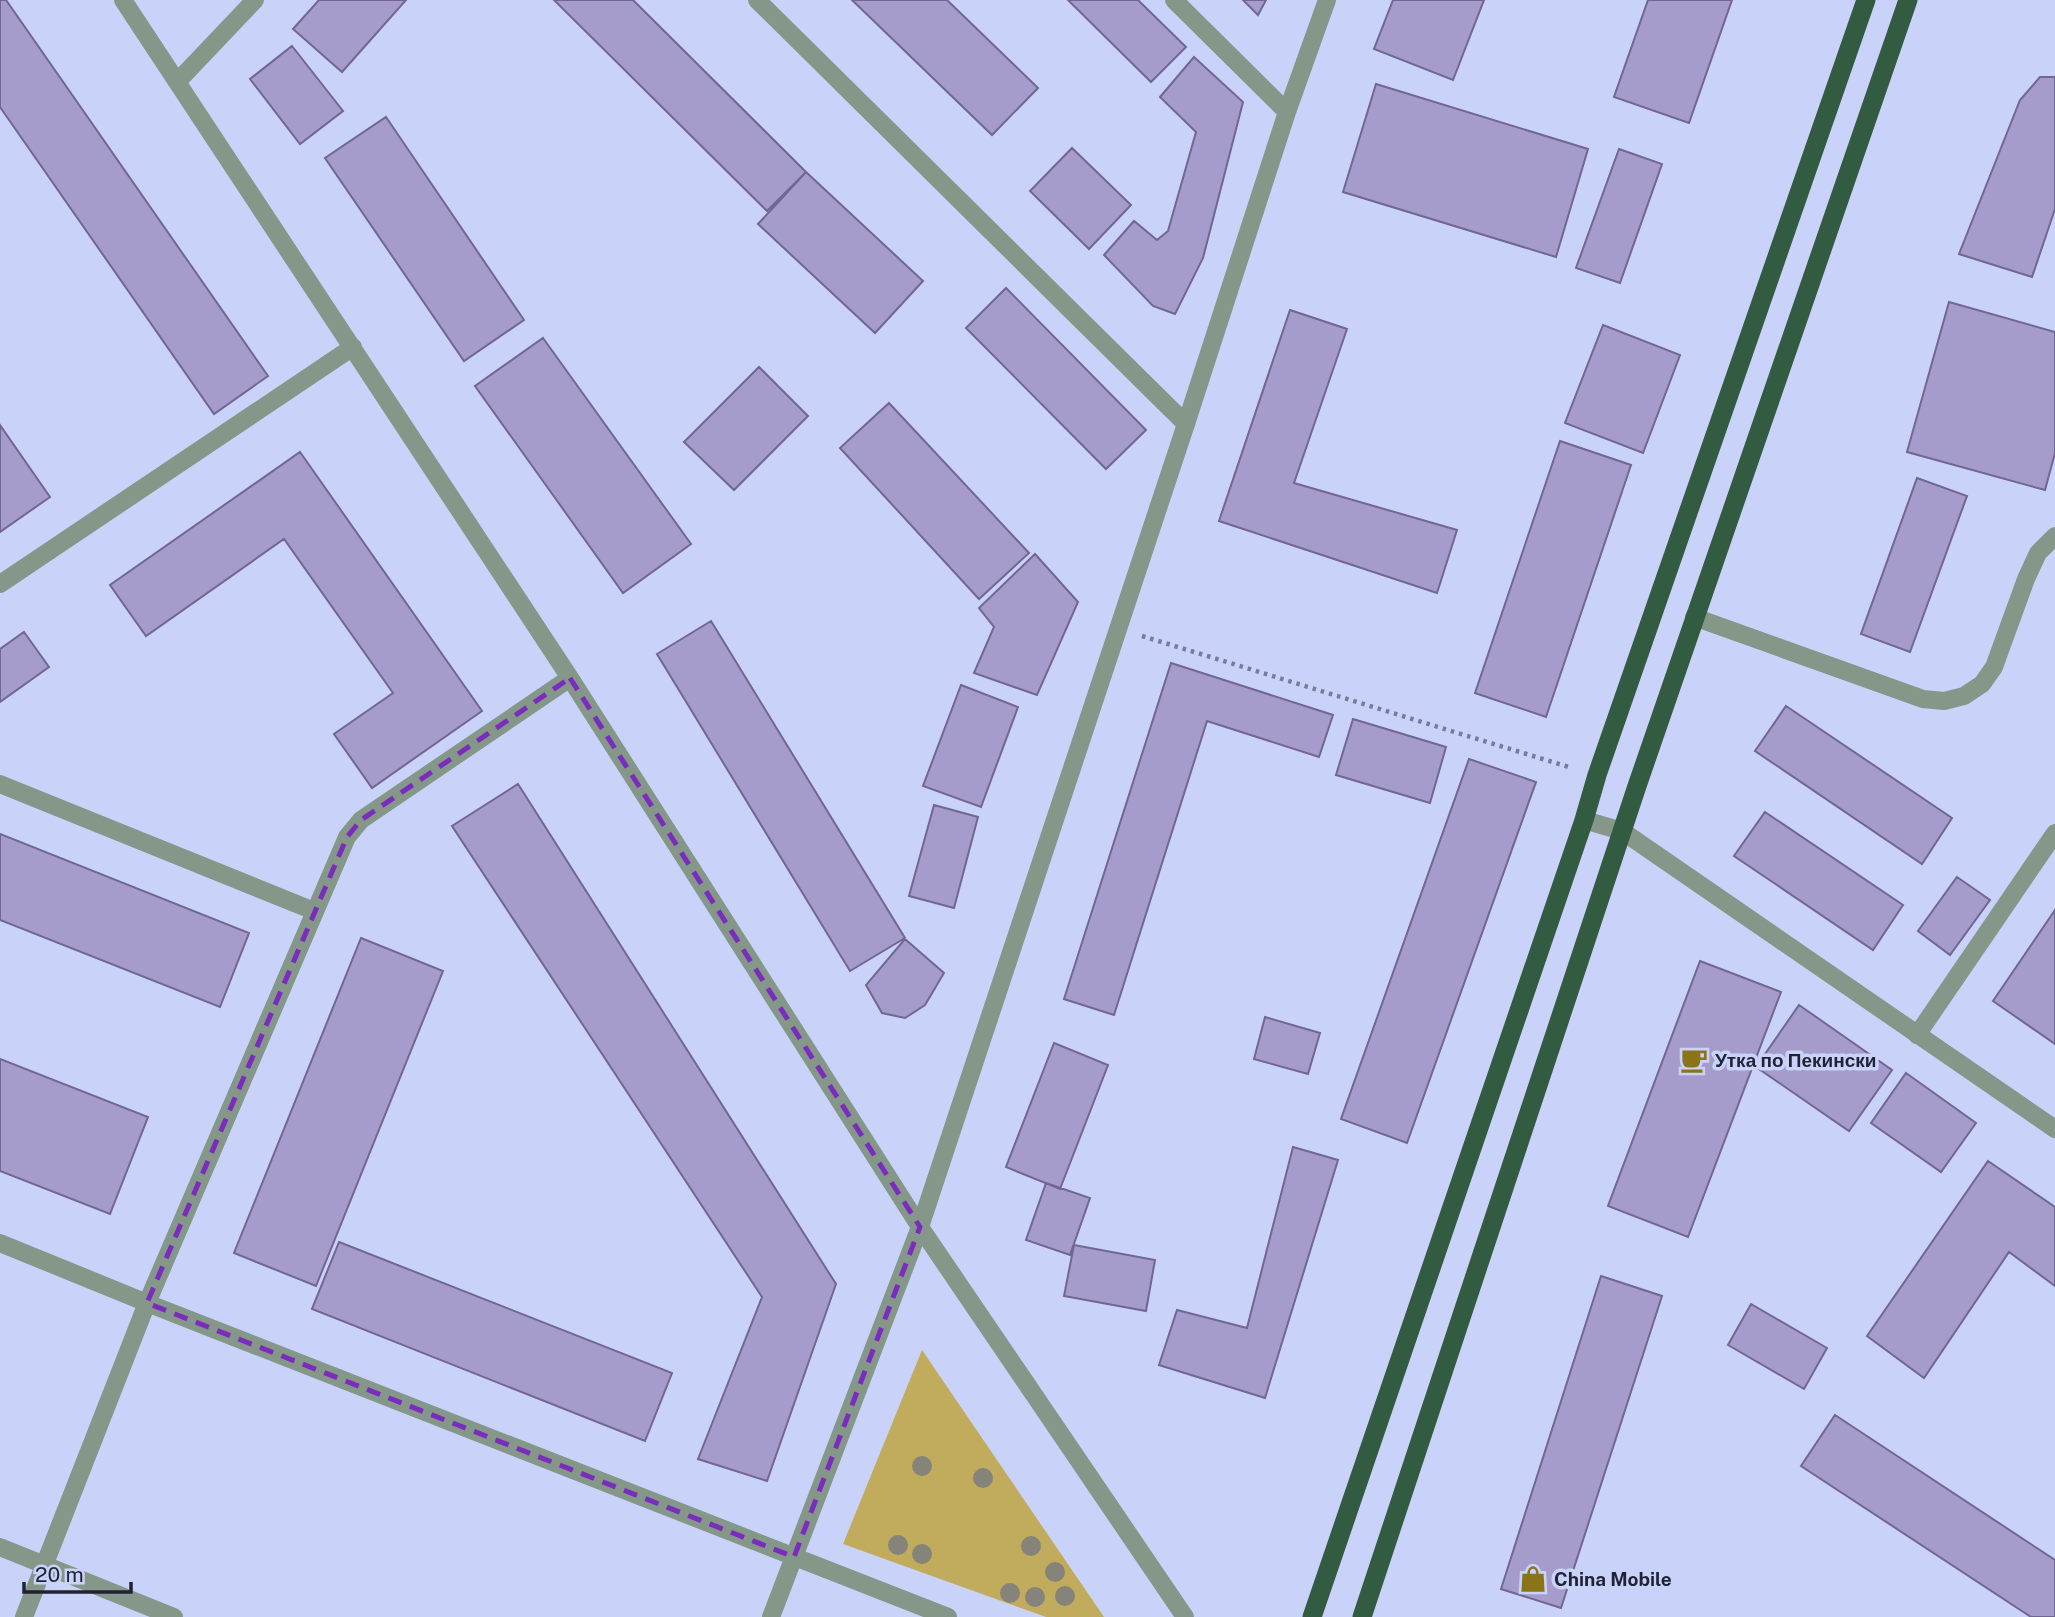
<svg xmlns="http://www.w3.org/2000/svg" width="2055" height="1617" font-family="'Public Sans',sans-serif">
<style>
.green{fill:#c1ac5e}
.building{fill:#a69ccb;stroke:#716792;stroke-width:2}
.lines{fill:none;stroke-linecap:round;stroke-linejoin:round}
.path{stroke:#767d9a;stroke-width:4.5;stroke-dasharray:3.5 5;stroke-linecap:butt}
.service{stroke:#849789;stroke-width:18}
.minor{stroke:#849789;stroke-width:18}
.trunk{stroke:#335b42;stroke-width:19}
.tree{fill:#86837a}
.marked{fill:none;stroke:#7b2cbf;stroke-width:5;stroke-dasharray:14 9;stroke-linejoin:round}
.labels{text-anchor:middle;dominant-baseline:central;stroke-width:7;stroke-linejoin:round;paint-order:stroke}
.poi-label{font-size:19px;font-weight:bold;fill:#1f2335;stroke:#c9d2f9;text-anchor:start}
</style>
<rect width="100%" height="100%" fill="#c9d2f9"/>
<!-- green -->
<path class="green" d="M922 1350 1104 1617H1046L843 1544Z"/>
<!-- building -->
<path class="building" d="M0 0H6L268 376 214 414 0 107Z
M319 0H406L342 72 293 29Z
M554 0H633L806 172 767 211Z
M852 0H947L1038 88 992 135Z
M1068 0H1138L1186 47 1151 82Z
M1243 0H1266L1258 15Z
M1393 0H1484L1453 80 1374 49Z
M1648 0H1732L1689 123 1614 97Z
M292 46 343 111 300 144 250 79Z
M1194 57 1243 102 1203 258 1175 314 1153 306 1104 255 1134 221 1157 240 1168 231 1196 132 1160 97Z
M2040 77H2055V209L2032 277 1959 254 2020 100Z
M1376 84 1588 149 1556 257 1343 192Z
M386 117 524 320 464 361 325 158Z
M1072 148 1131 205 1089 249 1030 191Z
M1619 149 1662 164 1620 283 1576 268Z
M806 172 923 281 875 333 758 224Z
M1006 288 1146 430 1106 469 966 328Z
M1949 302 2055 332V453L2045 490 1907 452Z
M1290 310 1347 329 1294 483 1457 530 1437 593 1219 521Z
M1603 325 1680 355 1643 453 1565 423Z
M543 338 691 544 623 593 475 386Z
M759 367 808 416 734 490 684 442Z
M889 403 1029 553 979 599 840 448Z
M0 425 50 497 0 532Z
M1560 441 1631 465 1546 717 1475 693Z
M300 452 482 711 372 788 334 734 393 693 284 539 146 636 110 585Z
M1917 478 1967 496 1910 652 1861 634Z
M1035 554 1078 602 1037 695 974 673 994 627 979 608Z
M711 621 905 938 850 971 657 654Z
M24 632 49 667 0 702V649Z
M1171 663 1333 715 1319 757 1207 721 1114 1015 1064 999Z
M961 685 1018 707 981 807 923 786Z
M1786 706 1952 818 1922 864 1755 751Z
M1353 719 1446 747 1430 803 1336 775Z
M1469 759 1536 782 1407 1143 1341 1119Z
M518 784 836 1284 767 1481 698 1459 762 1297 452 826Z
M934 805 978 817 954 908 909 896Z
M1765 812 1903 905 1873 950 1734 856Z
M0 834 249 933 220 1007 0 920Z
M1957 877 1990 900 1950 955 1918 931Z
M2055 910V1044L1993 1001Z
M361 938 443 971 316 1286 234 1253Z
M905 939 944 973 925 1005 905 1018 882 1013 866 985Z
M1700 961 1781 992 1688 1237 1608 1206Z
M1799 1005 1892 1070 1849 1131 1756 1067Z
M1265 1017 1320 1033 1308 1074 1254 1059Z
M1054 1043 1108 1065 1060 1189 1006 1167Z
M0 1059 148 1117 110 1214 0 1171Z
M1906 1073 1976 1123 1941 1172 1871 1123Z
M1293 1147 1338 1160 1265 1398 1159 1365 1177 1310 1247 1328Z
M1988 1161 2055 1207V1286L2009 1252 1924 1378 1867 1336Z
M1046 1183 1090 1198 1070 1255 1026 1240Z
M339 1242 672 1373 645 1441 312 1309Z
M1074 1245 1155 1260 1146 1311 1064 1296Z
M1601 1276 1662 1296 1561 1608 1501 1589Z
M1751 1304 1827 1348 1804 1389 1728 1345Z
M1835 1415 2055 1560V1617H2031L1801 1466Z"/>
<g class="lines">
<!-- path -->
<path class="path" d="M1142 636 1572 768"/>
<!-- service -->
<path class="service" d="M757 0 1186 424
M1694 617 1923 699 1944 701 1964 696 1982 684 1994 667 2026 579 2038 553 2055 536
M1917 1035 2055 833"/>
<!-- minor -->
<path class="minor" d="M123 0 570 678 920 1227 1185 1617
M1174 0 1287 112
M178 81 255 0
M0 584 353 347
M0 784 314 911
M1584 820 1622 831 2055 1129
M0 1243 147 1303 948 1617
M0 1547 174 1617
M24 1617 147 1303 347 837 361 820 570 678
M771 1617 920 1227 1186 424 1287 112 1327 0"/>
<!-- trunk -->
<path class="trunk" d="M1312 1617 1584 820 1597 775 1866 0
M1362 1617 1637 786 1908 0"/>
</g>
<!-- trees -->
<g class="tree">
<circle cx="922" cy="1466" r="10"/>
<circle cx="983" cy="1478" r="10"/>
<circle cx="898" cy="1545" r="10"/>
<circle cx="1031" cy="1546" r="10"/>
<circle cx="922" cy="1554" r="10"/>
<circle cx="1055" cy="1572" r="10"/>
<circle cx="1010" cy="1593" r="10"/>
<circle cx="1065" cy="1596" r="10"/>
<circle cx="1035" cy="1597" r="10"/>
</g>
<!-- marked area -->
<path class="marked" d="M570 678 920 1227 794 1557 147 1303 347 837 361 820Z"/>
<!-- icons -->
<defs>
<symbol id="cafe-bare" viewBox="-9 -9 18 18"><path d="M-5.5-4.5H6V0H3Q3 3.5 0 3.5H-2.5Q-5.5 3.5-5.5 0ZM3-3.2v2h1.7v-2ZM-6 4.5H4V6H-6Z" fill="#8a7418" stroke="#c9d2f9" stroke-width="2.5" paint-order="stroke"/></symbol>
<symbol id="shop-bare" viewBox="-9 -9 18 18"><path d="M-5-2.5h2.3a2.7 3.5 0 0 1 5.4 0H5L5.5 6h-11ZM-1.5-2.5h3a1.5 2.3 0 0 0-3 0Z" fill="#8a7418" stroke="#c9d2f9" stroke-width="2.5" paint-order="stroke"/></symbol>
</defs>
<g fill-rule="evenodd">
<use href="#cafe-bare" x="1675" y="1041" width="38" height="38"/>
<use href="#shop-bare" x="1514" y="1560" width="38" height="38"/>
</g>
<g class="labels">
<!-- poi labels -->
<g class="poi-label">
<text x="1715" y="1060">Утка по Пекински</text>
<text x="1554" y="1579">China Mobile</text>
</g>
</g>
<!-- scale -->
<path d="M24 1582v10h107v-10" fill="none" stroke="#1f2335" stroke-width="3.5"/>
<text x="35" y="1582" font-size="21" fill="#1f2335" stroke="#c9d2f9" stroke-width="5" paint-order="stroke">20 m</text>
</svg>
